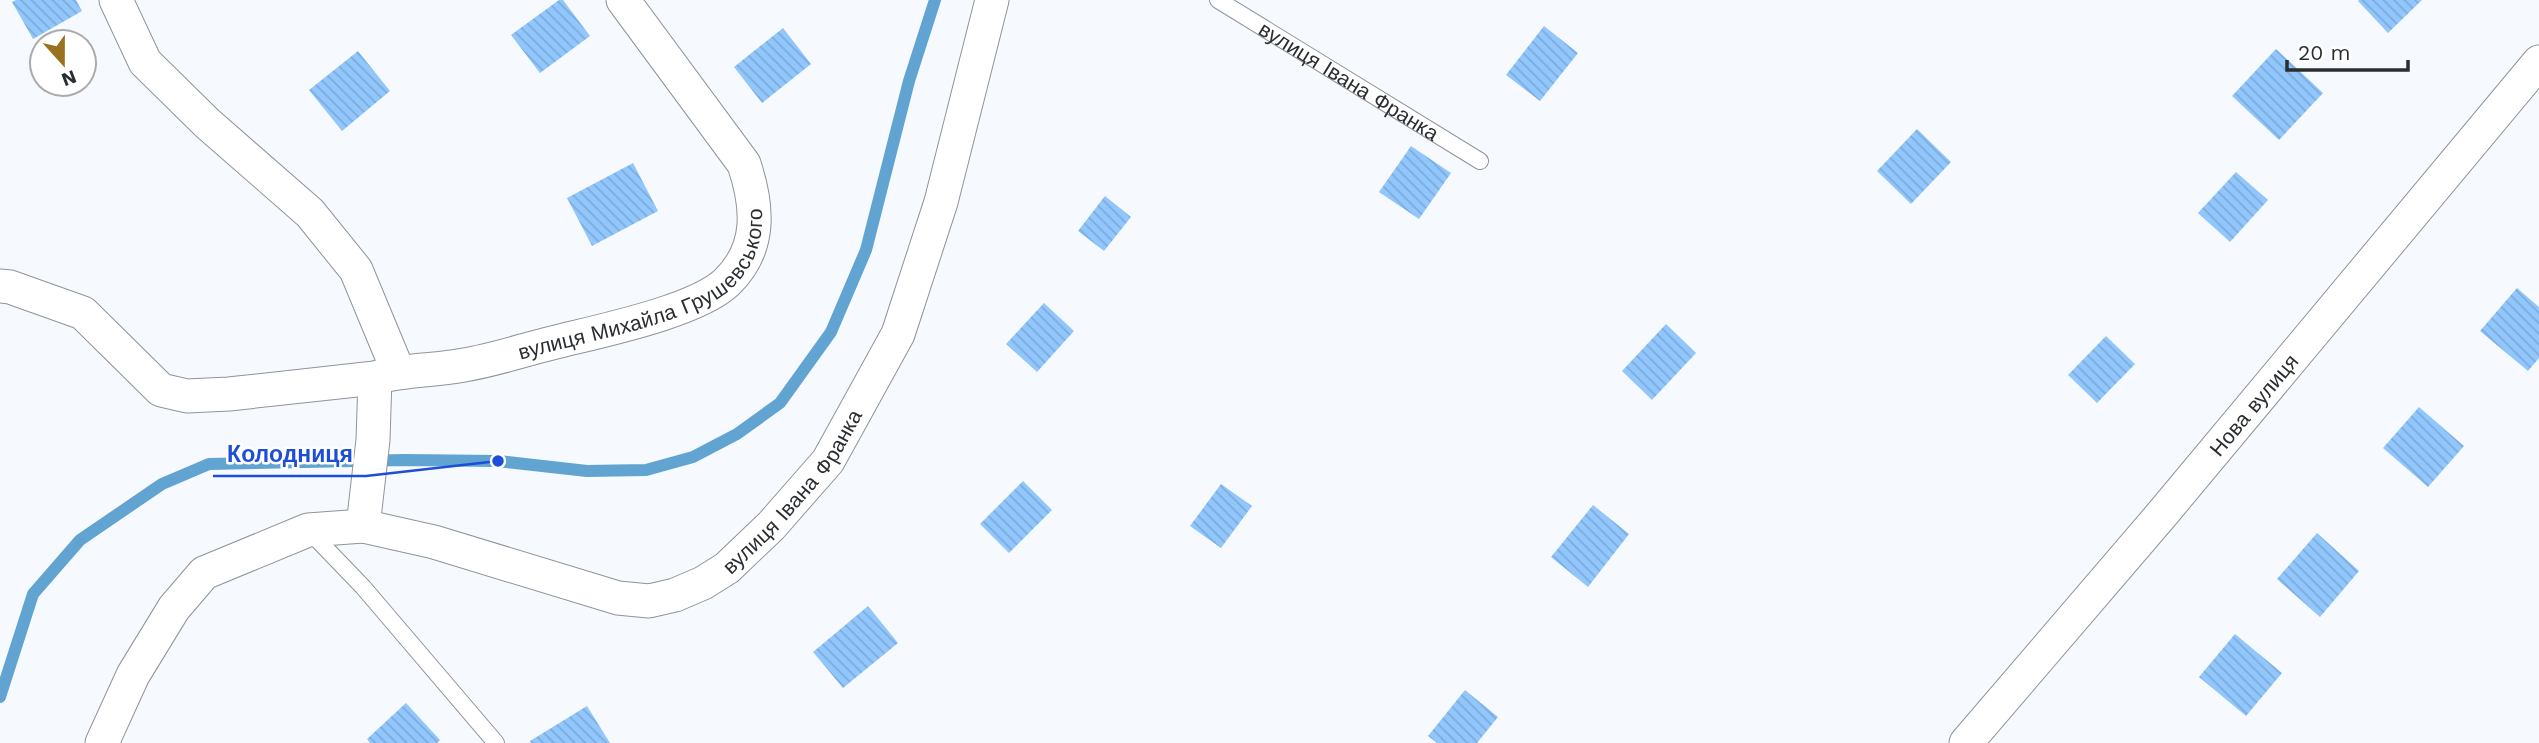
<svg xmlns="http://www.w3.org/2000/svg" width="2539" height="743" font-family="'Work Sans',sans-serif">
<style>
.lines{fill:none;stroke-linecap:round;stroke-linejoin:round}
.stream{stroke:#61a3d1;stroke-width:12}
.building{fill:url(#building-back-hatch)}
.lane-casing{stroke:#8e949a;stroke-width:18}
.street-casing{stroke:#8e949a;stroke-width:35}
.lane{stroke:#fff;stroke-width:16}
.street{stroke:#fff;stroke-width:33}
.labels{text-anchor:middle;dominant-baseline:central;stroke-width:5;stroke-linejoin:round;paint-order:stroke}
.street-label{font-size:21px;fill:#2b2e31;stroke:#fff}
.leader{fill:none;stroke:#1d4ed8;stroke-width:2.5}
.callout-dot{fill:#1d4ed8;stroke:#fff;stroke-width:2.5}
.callout-label{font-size:23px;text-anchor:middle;font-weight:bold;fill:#1d4ed8;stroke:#fff;stroke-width:5;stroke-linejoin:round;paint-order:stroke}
</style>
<defs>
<pattern id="building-back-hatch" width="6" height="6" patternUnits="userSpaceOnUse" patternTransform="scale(1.75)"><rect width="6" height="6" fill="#91c7fd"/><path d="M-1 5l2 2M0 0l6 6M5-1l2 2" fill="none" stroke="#7dabd9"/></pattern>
</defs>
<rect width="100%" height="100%" fill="#f6faff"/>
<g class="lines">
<!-- stream -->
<path class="stream" d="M0 697 33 594 80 540 162 484 209 464 404 460 498 461 587 471 646 470 693 457 737 434 780 403 831 332 866 250 909 81 935 0"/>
</g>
<!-- building -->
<path class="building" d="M16 0H76L82 11 33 39 12 2Z
M559 0H563L590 36 540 73 511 35Z
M2359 0H2422L2388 33 2358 1Z
M1544 26 1578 53 1540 101 1506 75Z
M783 28 811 64 762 103 734 67Z
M2276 49 2323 93 2279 140 2232 96Z
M358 51 390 91 342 131 309 90Z
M1917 129 1951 162 1911 204 1877 171Z
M1411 146 1451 173 1419 219 1379 192Z
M633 163 658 211 592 246 567 198Z
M2236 172 2268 200 2230 242 2198 213Z
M1105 196 1131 217 1104 251 1078 231Z
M2517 288 2539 307V358L2528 371 2480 331Z
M1044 303 1074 331 1037 372 1006 344Z
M1666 324 1696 353 1652 400 1622 371Z
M2106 336 2135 364 2097 403 2068 375Z
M2419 407 2464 446 2428 487 2383 448Z
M1023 481 1052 510 1009 553 980 524Z
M1221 484 1252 506 1221 548 1190 526Z
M1593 505 1629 534 1588 587 1551 557Z
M2317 533 2359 571 2320 617 2277 579Z
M868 606 898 643 843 688 813 652Z
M2235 634 2282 673 2246 716 2199 677Z
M1465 690 1498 717 1477 743H1437L1428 736Z
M406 703 440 740 437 743H370L367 739Z
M587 706 610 743H531L530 741Z"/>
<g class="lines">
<defs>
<g id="lane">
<path id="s1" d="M1218 0 1480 161"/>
<path d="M310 532 363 587 496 743"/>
</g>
<g id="street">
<path d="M116 0 145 62 207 123 310 213 356 270 398 371"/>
<path id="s2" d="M0 286 10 287 83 313 161 390 187 396 229 394 375 378C404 369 434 371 464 365 494 360 523 350 552 343 595 332 696 312 727 282 762 248 758 206 744 164L623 0"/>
<path d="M363 526 373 440 375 378"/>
<path id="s3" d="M102 743 133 675 174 608 204 573 308 530 363 526 434 542 618 598 649 601 675 595 703 583 727 568 771 526 828 461 898 334 941 202 992 0"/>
<path id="s4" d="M1966 743 2163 513 2539 62"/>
</g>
</defs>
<!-- lane casing -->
<use href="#lane" class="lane-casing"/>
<!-- street casing -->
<use href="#street" class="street-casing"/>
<!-- lane -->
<use href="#lane" class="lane"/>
<!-- street -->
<use href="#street" class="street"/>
</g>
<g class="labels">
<!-- street labels -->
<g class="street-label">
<text stroke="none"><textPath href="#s1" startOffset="154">вулиця Івана Франка</textPath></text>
<text stroke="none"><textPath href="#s2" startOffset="710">вулиця Михайла Грушевського</textPath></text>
<text stroke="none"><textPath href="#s4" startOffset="444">Нова вулиця</textPath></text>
<text stroke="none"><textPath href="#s3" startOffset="850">вулиця Івана Франка</textPath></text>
</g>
</g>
<!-- callouts -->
<path class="leader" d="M498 461L366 476H213"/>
<circle class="callout-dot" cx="498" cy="461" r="7"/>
<g class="callout-label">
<text x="290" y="462">Колодниця</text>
</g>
<!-- north arrow -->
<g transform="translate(63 63) rotate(159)"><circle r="33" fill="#ffffff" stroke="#aaabad" stroke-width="2"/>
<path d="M0-5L12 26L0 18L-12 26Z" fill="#99721d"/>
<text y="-10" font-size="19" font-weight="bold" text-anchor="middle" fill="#2b2e31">N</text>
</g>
<!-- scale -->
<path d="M2287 60v10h121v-10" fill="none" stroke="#2b2e31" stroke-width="3.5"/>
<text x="2298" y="60" font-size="21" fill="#2b2e31" stroke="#ffffff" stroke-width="5" paint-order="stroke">20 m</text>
</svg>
